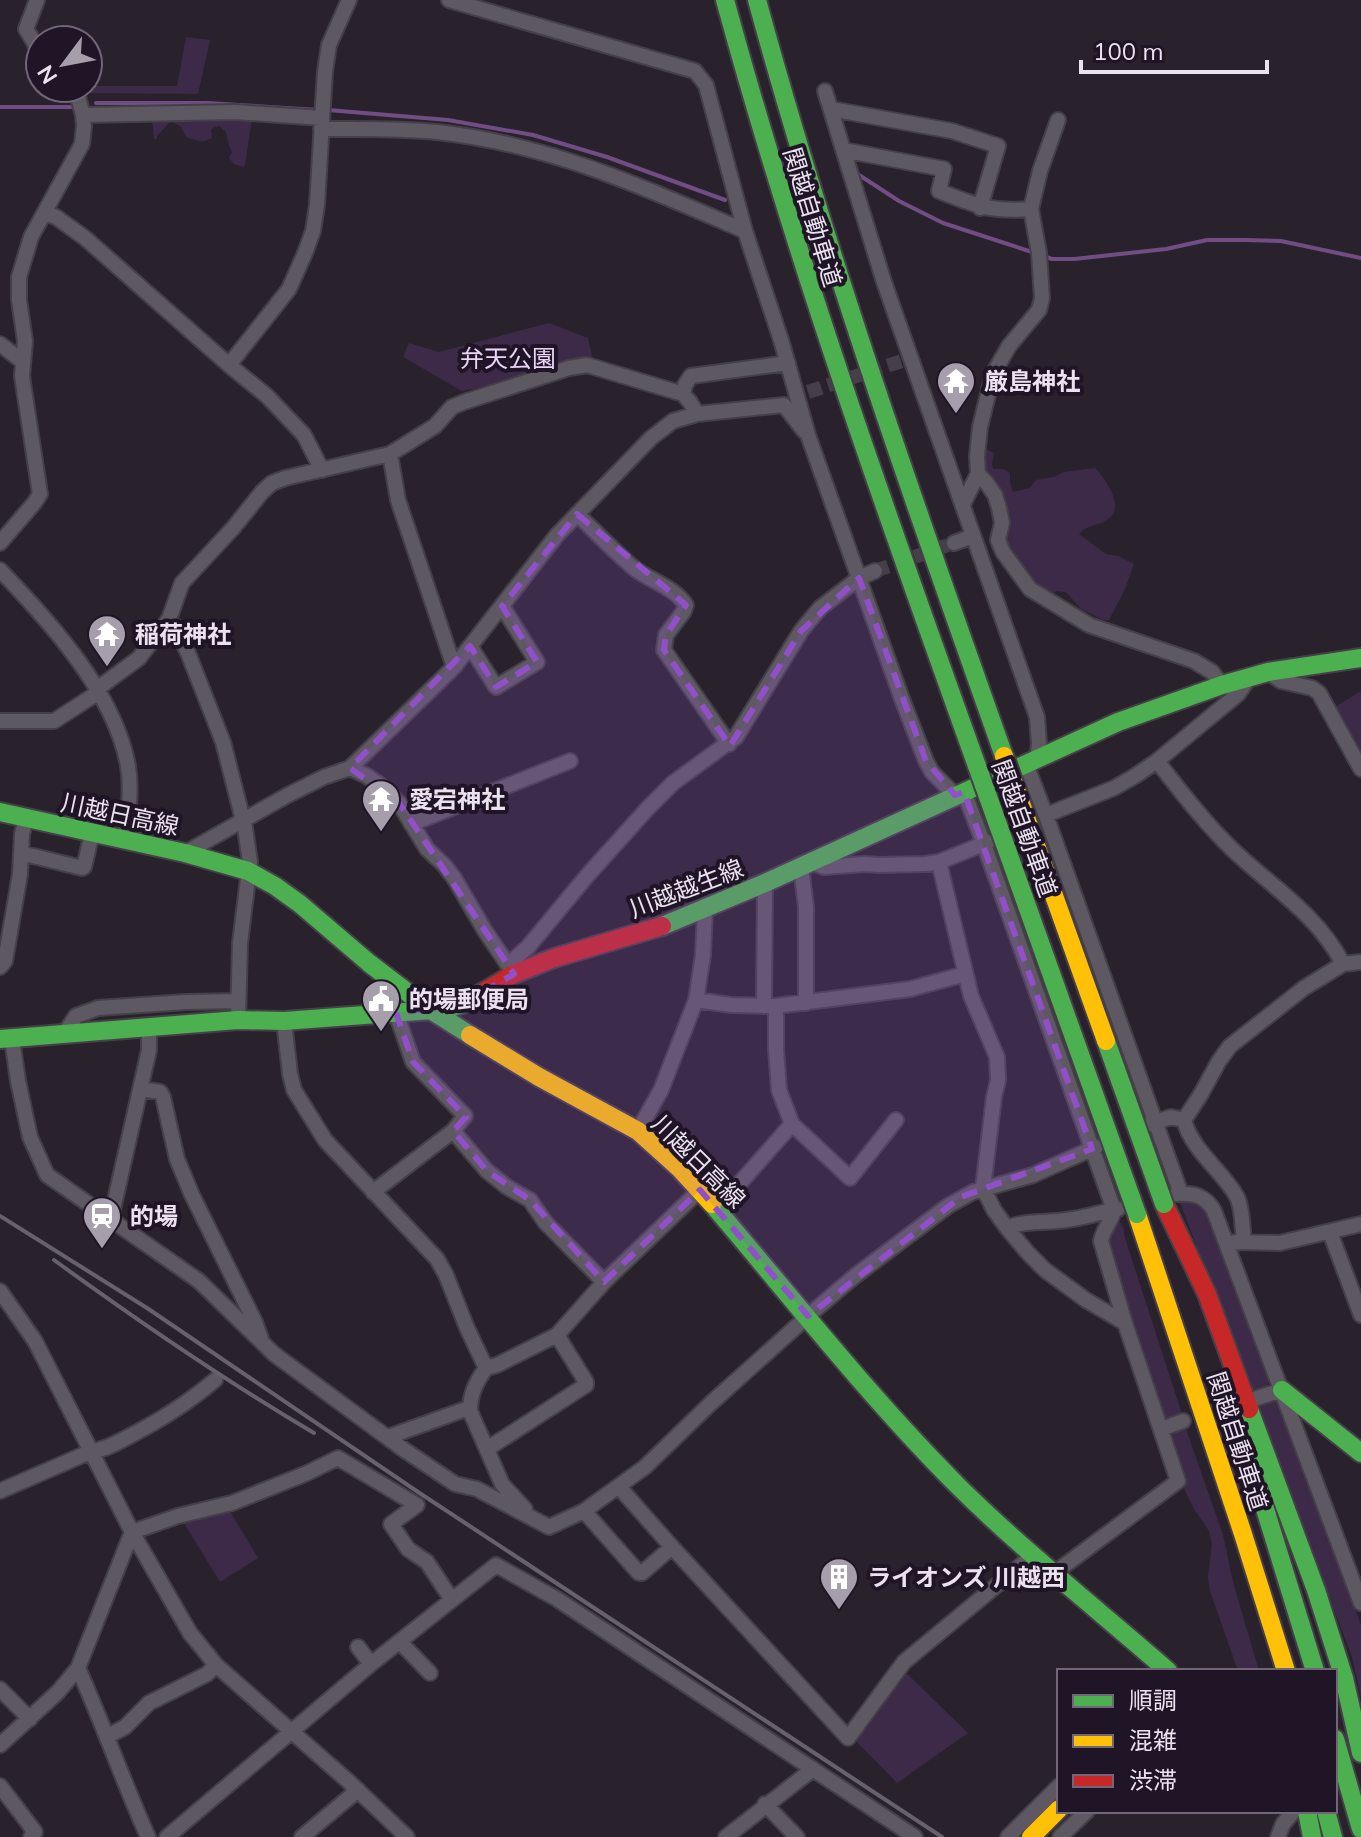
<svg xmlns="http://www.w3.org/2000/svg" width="1361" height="1837" font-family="Mulish,'Noto Sans JP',sans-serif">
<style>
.green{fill:#3d2a48}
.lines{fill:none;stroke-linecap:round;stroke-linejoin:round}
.stream{stroke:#724d85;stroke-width:4}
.street-tunnel{stroke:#463f49;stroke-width:14;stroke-dasharray:14 7;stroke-linecap:butt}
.street-casing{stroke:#443f48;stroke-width:18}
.fast-casing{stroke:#443f48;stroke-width:22}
.slow-casing{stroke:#443f48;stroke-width:22}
.jam-casing{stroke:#443f48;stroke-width:22}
.street{stroke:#5e5862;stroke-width:14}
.fast{stroke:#4caf50;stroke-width:18}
.slow{stroke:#ffc107;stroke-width:18}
.jam{stroke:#c62828;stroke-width:18}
.rail{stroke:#676269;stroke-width:4}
.fast-bridge-casing{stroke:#443f48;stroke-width:22;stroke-linecap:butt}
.slow-bridge-casing{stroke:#443f48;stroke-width:22;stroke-linecap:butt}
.fast-bridge{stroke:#4caf50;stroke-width:18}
.slow-bridge{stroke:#ffc107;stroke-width:18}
.marked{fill:#9150c9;fill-opacity:0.2;stroke:#9150c9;stroke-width:6;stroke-dasharray:16 10;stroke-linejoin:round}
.labels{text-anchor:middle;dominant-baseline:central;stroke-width:8;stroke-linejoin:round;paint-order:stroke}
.street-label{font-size:24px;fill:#eae2ef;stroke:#201427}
.park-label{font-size:24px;fill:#ead4f7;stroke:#201427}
.poi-label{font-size:24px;font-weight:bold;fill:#eae2ef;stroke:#201427;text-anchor:start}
</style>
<rect width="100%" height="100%" fill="#29222c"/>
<!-- green -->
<path class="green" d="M186 37 210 40 198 94 91 93 87 88 88 86H177Z
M252 118 245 165 243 167 234 164 229 158 232 152 229 145 226 132 219 126 214 127 211 130 212 138 202 142 186 137 181 127 171 121 157 136V139H154L152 119Z
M549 323 588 338 593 361 491 386 462 391 403 357 409 343 439 352Z
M987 450 994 453 992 464 993 469H1003L1010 473V483L1013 492 1030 488 1036 480 1054 477 1064 472 1095 468C1105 478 1126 507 1108 519 1099 526 1087 524 1079 534L1106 554 1118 556 1134 564 1125 589 1109 620H1103L1081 609 1066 592 1057 591 1047 594 1032 585 1011 558 981 473V451Z
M1361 691V756L1335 707Z
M1179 1200 1199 1202 1204 1207 1269 1380 1267 1386 1263 1388 1268 1402C1278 1401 1279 1405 1284 1414L1361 1625V1697L1352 1657Z
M1118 1222 1121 1223 1124 1230V1235L1182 1414 1178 1417H1165L1162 1414 1104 1238 1112 1225Z
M1183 1429H1186L1223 1535 1233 1582 1259 1671H1238L1210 1591 1208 1577 1212 1544 1209 1531 1194 1509 1185 1491 1170 1440 1172 1435Z
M224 1510 231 1513 258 1558 220 1582 181 1518Z
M902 1669 968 1733 897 1783 853 1738Z"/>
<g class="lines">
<!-- stream -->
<path class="stream" d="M96 103H207L319 110
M0 107H71
M328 110 448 120 533 135 607 157 725 200
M856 173 899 201 943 223 1035 253
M1043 256 1052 259H1074L1166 249 1207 240H1244L1281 241 1361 258"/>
<!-- street-tunnel -->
<path class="street-tunnel" d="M808 392 902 361
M875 571 954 543
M1200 1416 1253 1399"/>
<defs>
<path id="street" d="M37 0 26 29 40 52
M449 0 695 71 706 85 745 231 781 340 808 435 902 699 926 761 932 772 955 795
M825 91 884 282 1037 717 1039 744 1037 759
M831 109 952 131 998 146 980 208
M83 115 235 112 322 118
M321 129C359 129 399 128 437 132 548 144 644 187 745 231
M843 150 944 169 939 191C977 206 990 212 1031 209
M44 213 56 217 85 238 229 365 267 396 304 435 322 470
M0 344 23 362
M229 365 289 289 305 253 313 231 317 205 325 71 329 45 349 0
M683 394 685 385 691 376 788 363
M390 454 398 500 454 667
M978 474 986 482 995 495 999 508 1002 523 998 540 1003 552 1030 589 1089 625 1194 661 1212 672 1222 685
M963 504 978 474 977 456 980 427 993 374 1009 346 1039 310 1042 298 1039 253 1031 209 1040 171 1058 120
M577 514C596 532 614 551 634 568 650 581 673 586 686 605L684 611 666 635 664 650 729 744
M0 543 35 502 40 494 22 376 25 341 19 300V277L31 237 82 144 84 126 83 115 77 93 74 88
M954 543 973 536
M0 570C50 622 115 693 128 766 132 790 128 816 125 840
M169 619 175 626 188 653 223 742 245 828 250 862 240 943 238 1020
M470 646 496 687 537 662 502 606
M1268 672 1281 681 1312 688 1319 693 1361 769
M97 689 139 658 169 619 182 583 234 527 262 492 272 483 285 478 390 454 435 426 452 407 464 402 569 368 587 365 683 394 690 402 697 414
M0 721H54L99 692
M1157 761C1181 792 1205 823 1233 850 1272 887 1318 915 1343 964
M1026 764 1048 821 1181 1194
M350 768 367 776 380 785 399 803 427 849 444 865 454 878 485 931 512 971
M964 792 984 844 1114 1210C1112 1221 1103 1229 1101 1241L1125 1323
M1046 815 1114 788 1135 776 1157 761 1238 694 1248 679
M411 824 570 761
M21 853 82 868 84 867 92 833
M185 853 288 795 324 777 350 768 454 667 557 535 651 438 673 421 697 414 784 405 804 431
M811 862 824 867 865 864 879 865 925 864 939 862 988 842
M939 862 971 996 997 1057 998 1080 994 1097 983 1188 994 1210 1007 1228 1028 1253 1045 1270 1086 1300 1125 1323 1178 1481 1053 1574
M801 867 806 907V1003
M508 965 528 947 586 877 647 809 673 783 736 737 801 631 820 608 859 578 875 571
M0 967 5 961 20 874 22 834 26 819
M696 1000 731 1005 776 1006 910 989 965 974
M764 1006 765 883
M776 1006V1049L779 1090 792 1124
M284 1021 290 1074 294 1090 325 1140 437 1259 446 1275 467 1328 486 1368C476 1382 470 1394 470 1411L502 1484 525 1509
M64 1034 76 1016 98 1008 186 1002 238 1001
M12 1039 18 1081 30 1137 47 1175 199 1281 274 1354 403 1449 455 1484 477 1489 549 1527 584 1511 645 1467 710 1404 808 1316 855 1276 948 1206 973 1192 1033 1175 1096 1147
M141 1089 160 1092 163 1097 177 1159 192 1195 255 1322 261 1339
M1184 1120 1201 1094 1219 1061 1230 1046 1304 988 1343 964 1361 962
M1150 1124 1171 1117 1184 1120C1192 1151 1222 1170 1237 1197 1243 1209 1242 1228 1244 1241
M453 1131 487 1171 507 1187 530 1200 545 1222 604 1282
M638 1131 661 1090 696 1000 703 955 705 909
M373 1192 453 1131 465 1116 413 1062 396 1013
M1177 1194C1194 1193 1206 1196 1214 1211L1361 1603
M717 1209 792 1124 850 1178 896 1120
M111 1218 149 1050V1026
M1007 1228C1025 1220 1047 1223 1066 1220 1084 1218 1101 1212 1118 1209
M1330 1232 1361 1315
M1235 1242 1280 1243 1361 1224
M0 1291 35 1341 132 1532 190 1633 216 1665 348 1781 407 1837
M486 1368 497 1365 557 1335 604 1282 700 1190
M1257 1398 1282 1390
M1161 1429 1183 1421
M388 1437 463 1410 470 1411
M487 1449 586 1385V1382L557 1335
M619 1487 672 1547 848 1738 904 1662 1032 1556
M0 1491 92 1451C105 1450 116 1443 128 1437 159 1421 188 1403 215 1380
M584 1511 639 1573H642L672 1547
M400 1642 430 1673
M358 1647 371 1664
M78 1668C103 1724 123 1781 148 1837
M0 1689 30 1719
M108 1736 125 1727 149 1703 207 1674 216 1665
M0 1745 58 1692 78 1668 132 1532 178 1516 232 1503 305 1474 338 1458 417 1505 391 1524 408 1549 427 1562 452 1600
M0 1786 35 1832 31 1837
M765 1804 797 1837
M167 1837 371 1664 496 1565 557 1599 915 1837
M302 1837 358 1790
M726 1837 813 1769
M1008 1837 1059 1786
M1060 1837 1087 1811
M1278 1837 1283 1824 1294 1811"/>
<path id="fast" d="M725 0C796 260 886 513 977 766
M757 0C827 256 915 506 1004 756
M0 812 185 853 248 871 275 886 300 904 369 963 429 1009 470 1035
M662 926 765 883 1118 722 1222 685 1268 672 1361 658
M0 1039 238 1020 284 1021 445 1009 462 1004 482 993
M712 1204C793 1299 870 1398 959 1487 1025 1552 1098 1610 1168 1671
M1282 1390 1361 1453
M1249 1409 1316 1590 1344 1678 1361 1753
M1249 1457 1315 1671
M1335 1739 1361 1829
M1307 1811 1312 1837
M1326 1811 1333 1837"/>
<path id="slow" d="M470 1035 539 1077 638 1131 679 1168 712 1204
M1137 1214 1243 1534 1286 1671
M1031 1837 1059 1809"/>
<path id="jam" d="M482 993 514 974 554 958 662 926
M1164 1204 1207 1294 1249 1409"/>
</defs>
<!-- street casing -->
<use href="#street" class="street-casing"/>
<!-- fast casing -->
<use href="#fast" class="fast-casing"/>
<!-- slow casing -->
<use href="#slow" class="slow-casing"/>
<!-- jam casing -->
<use href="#jam" class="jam-casing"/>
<!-- street -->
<use href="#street" class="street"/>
<!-- fast -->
<use href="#fast" class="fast"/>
<!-- slow -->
<use href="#slow" class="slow"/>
<!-- jam -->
<use href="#jam" class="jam"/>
<!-- rail -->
<path class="rail" d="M0 1216 147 1308 418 1492 942 1837
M54 1260C138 1321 224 1380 314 1433"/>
<defs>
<path id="fast-bridge" d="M977 766 1137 1214
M1106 1041 1164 1204"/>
<path id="slow-bridge" d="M1004 756 1106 1041"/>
</defs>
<!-- fast-bridge casing -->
<use href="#fast-bridge" class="fast-bridge-casing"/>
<!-- slow-bridge casing -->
<use href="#slow-bridge" class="slow-bridge-casing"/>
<!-- fast-bridge -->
<use href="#fast-bridge" class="fast-bridge"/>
<!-- slow-bridge -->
<use href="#slow-bridge" class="slow-bridge"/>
</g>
<!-- marked area -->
<path class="marked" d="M577 514 686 605 666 635 664 650 730 746 801 631 859 578 926 761 955 795 964 792 1092 1149 961 1197 808 1316 700 1190 604 1282 530 1200 487 1171 453 1131 466 1117 413 1062 396 1013 462 1004 514 974 399 803 350 768 470 646 496 687 537 662 502 606Z"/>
<!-- icons -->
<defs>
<symbol id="temple-pin" viewBox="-11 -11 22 30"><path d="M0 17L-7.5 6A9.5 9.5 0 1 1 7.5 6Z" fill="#a69fab" stroke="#201427"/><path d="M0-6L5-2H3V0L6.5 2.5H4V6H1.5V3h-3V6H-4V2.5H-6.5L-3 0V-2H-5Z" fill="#fff"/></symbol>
<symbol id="civic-pin" viewBox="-11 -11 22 30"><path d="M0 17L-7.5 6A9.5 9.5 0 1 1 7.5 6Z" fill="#a69fab" stroke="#201427"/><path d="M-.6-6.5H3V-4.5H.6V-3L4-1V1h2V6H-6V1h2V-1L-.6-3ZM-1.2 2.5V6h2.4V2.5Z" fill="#fff"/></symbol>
<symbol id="station-pin" viewBox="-11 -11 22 30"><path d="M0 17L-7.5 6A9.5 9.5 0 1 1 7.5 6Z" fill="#a69fab" stroke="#201427"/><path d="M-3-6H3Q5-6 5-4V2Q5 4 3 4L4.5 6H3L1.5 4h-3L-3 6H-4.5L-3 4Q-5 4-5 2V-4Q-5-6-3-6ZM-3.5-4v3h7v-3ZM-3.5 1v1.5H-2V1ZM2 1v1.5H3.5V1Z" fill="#fff"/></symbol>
<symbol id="building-pin" viewBox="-11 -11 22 30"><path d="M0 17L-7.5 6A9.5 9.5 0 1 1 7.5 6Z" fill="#a69fab" stroke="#201427"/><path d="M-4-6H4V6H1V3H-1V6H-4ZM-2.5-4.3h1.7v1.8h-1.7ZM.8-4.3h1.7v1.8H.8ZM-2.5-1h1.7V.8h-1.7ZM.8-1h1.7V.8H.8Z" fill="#fff"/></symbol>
</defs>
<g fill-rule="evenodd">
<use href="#temple-pin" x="934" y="359" width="44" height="60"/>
<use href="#temple-pin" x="85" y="612" width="44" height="60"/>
<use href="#temple-pin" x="359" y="777" width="44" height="60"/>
<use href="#civic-pin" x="359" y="977" width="44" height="60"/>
<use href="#station-pin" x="80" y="1194" width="44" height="60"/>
<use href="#building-pin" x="817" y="1555" width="44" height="60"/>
</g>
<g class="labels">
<!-- street labels -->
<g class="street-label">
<text transform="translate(813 217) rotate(73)">関越自動車道</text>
<text transform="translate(120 814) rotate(12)">川越日高線</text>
<text transform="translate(1025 828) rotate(70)">関越自動車道</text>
<text transform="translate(686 888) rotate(-21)">川越越生線</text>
<text transform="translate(699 1161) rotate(45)">川越日高線</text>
<text transform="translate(1238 1441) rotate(72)">関越自動車道</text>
</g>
<!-- park labels -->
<g class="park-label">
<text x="508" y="358">弁天公園</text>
</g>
<!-- poi labels -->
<g class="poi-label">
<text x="984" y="381">厳島神社</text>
<text x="135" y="634">稲荷神社</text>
<text x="409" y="799">愛宕神社</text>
<text x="409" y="999">的場郵便局</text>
<text x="130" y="1216">的場</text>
<text x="867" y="1577">ライオンズ 川越西</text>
</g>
</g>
<!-- legend -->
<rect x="1057" y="1669" width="280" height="144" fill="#201427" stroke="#716677" stroke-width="2"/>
<rect x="1073" y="1695" width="40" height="12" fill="#4caf50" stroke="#716677" stroke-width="2"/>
<text x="1129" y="1709" font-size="24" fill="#eae2ef">順調</text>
<rect x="1073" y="1735" width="40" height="12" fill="#ffc107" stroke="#716677" stroke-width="2"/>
<text x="1129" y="1749" font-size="24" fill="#eae2ef">混雑</text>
<rect x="1073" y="1775" width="40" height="12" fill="#c62828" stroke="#716677" stroke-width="2"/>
<text x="1129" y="1789" font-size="24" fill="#eae2ef">渋滞</text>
<!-- north arrow -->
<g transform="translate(64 64) rotate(238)"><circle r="38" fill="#201427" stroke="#716677" stroke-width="2"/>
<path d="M0-6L14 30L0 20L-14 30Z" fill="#a69fab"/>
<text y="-12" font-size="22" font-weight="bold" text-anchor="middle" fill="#eae2ef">N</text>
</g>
<!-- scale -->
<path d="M1081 60v12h186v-12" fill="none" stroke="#eae2ef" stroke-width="4"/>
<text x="1093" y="60" font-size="24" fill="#eae2ef" stroke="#201427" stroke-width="6" paint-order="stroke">100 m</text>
</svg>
